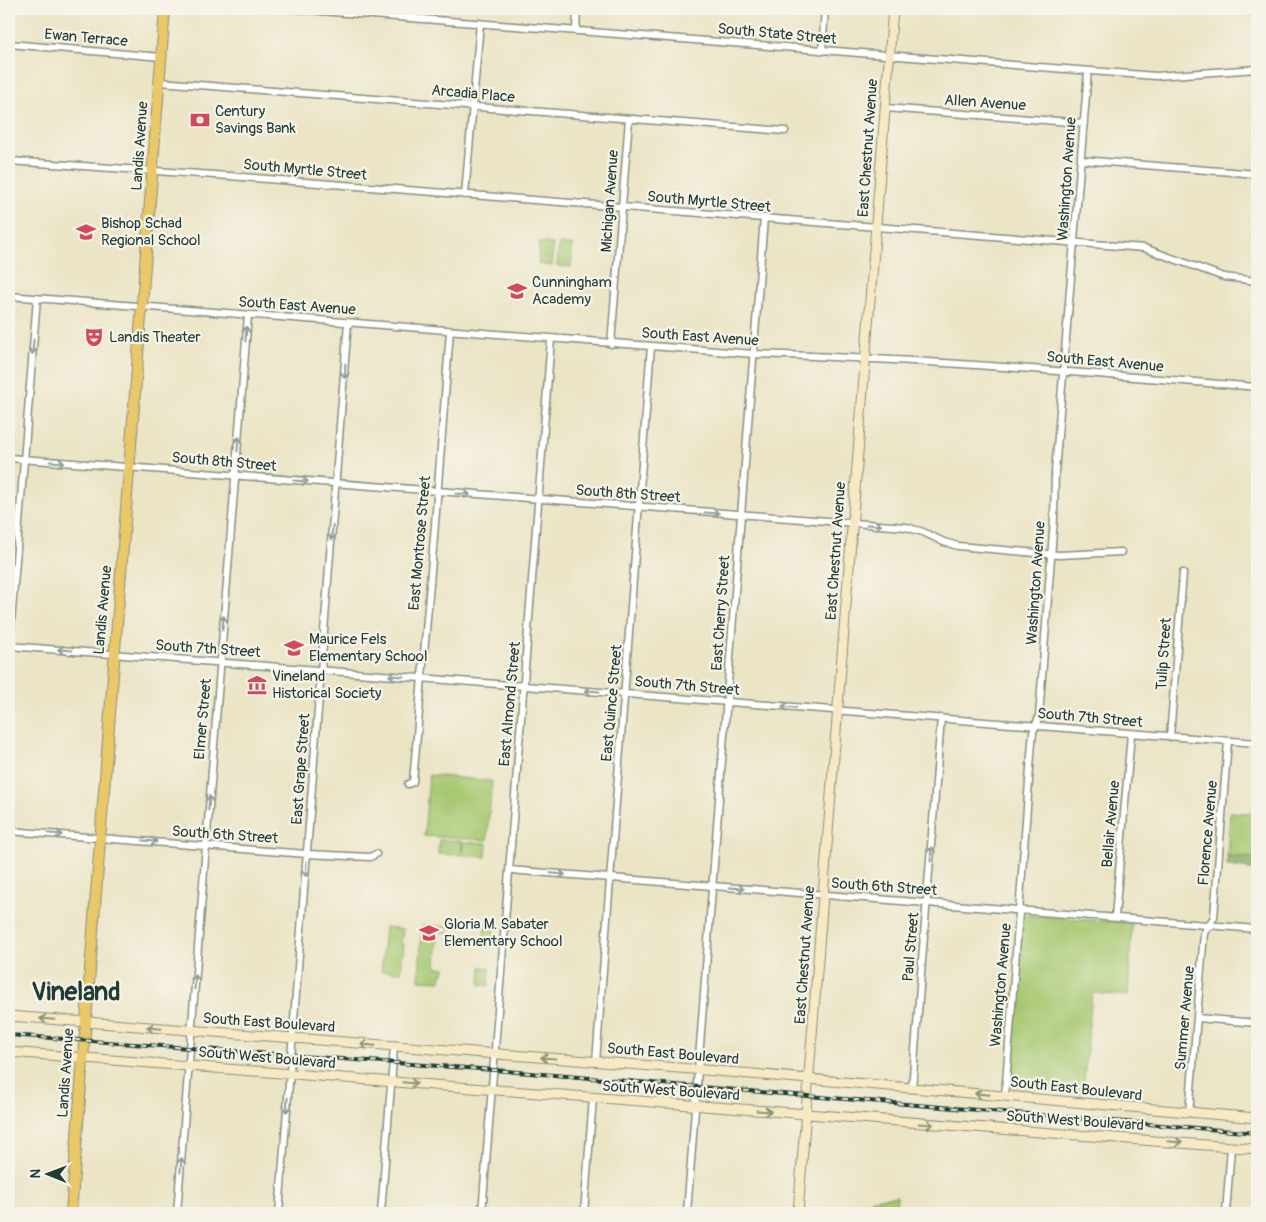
<svg xmlns="http://www.w3.org/2000/svg" width="1266" height="1222" font-family="Pangolin,sans-serif">
<style>
.green{fill:#a6c870;stroke:#628252}
.forest{fill:#84ac62;stroke:#52744b}
.lines{fill:none;stroke-linecap:round;stroke-linejoin:round}
.street-casing{stroke:#85907c;stroke-width:9}
.secondary-casing{stroke:#85907c;stroke-width:11}
.primary-casing{stroke:#85907c;stroke-width:12}
.street{stroke:#fff;stroke-width:6}
.secondary{stroke:#f7e9c3;stroke-width:9}
.primary{stroke:#eac769;stroke-width:10}
.rail-casing{stroke:#1f3d34;stroke-width:4}
.rail{stroke:#f7f3e8;stroke-width:2;stroke-dasharray:5.5;stroke-linecap:butt}
.oneway{stroke:#8f9e9a}
.oneway2{stroke:#8b937c}
.labels{text-anchor:middle;dominant-baseline:central;stroke-width:4.5;stroke-linejoin:round;paint-order:stroke}
.street-label{font-size:15px;fill:#1f3d34;stroke:#f7f3e8}
.poi-label{font-size:15px;fill:#1f3d34;stroke:#f7f3e8;text-anchor:start}
.town-label{font-size:25px;font-weight:bold;fill:#1f3d34;stroke:#f7f3e8}
</style>
<rect width="100%" height="100%" fill="#f7f3e8"/>
<filter id="ink" filterUnits="userSpaceOnUse"><feTurbulence type="fractalNoise" baseFrequency=".02" numOctaves="2"/><feDisplacementMap in="SourceGraphic" scale="10" xChannelSelector="R" yChannelSelector="G"/><feConvolveMatrix kernelMatrix="1 2 1 2 8 2 1 2 1" color-interpolation-filters="sRGB"/></filter>
<filter id="wash" filterUnits="userSpaceOnUse"><feTurbulence type="fractalNoise" baseFrequency=".0096" numOctaves="4" result="noise"/><feDisplacementMap in="SourceGraphic" scale="20" xChannelSelector="R" yChannelSelector="G"/><feGaussianBlur stdDeviation="1.12" result="paint"/><feColorMatrix in="noise" values="0 0 0 0 0 0 0 0 0 0 0 0 0 0 0 0 0 1.4 0 .05"/><feComposite in="paint" operator="in"/></filter>
<g filter="url(#wash)">
<rect width="100%" height="100%" fill="#ebe4c5"/>
<!-- green -->
<path class="green" d="M1157 9H1257V15L1157 10Z
M539 242 553 244 552 266 538 264Z
M559 244 573 245 571 267 557 266Z
M429 775 492 781 487 840 424 836Z
M1230 812 1257 814V858L1227 856Z
M439 840 462 841 461 855 438 854Z
M463 842 487 843 486 857 462 855Z
M1022 915 1132 923 1128 996 1092 993 1083 1093 1010 1087Z
M485 921 495 922 493 941 484 940Z
M422 925 448 927V932H438L436 967 445 968 444 973H441V981L419 980Z
M385 927 403 929 401 945H404L401 972 381 971Z
M481 967 490 968 489 986 480 985Z
M897 1196 896 1213H870L872 1199Z"/>
<!-- forest -->
<path class="forest" d="M1227 856 1257 858V870L1227 866Z"/>
</g>
<g filter="url(#ink)">
<g class="lines">
<defs>
<path id="street" d="M295 9 1156 76 1257 69
M576 31 577 9
M9 44 162 57
M822 51 825 9
M160 82 785 131
M885 108 1084 123
M1081 160 1257 174
M9 161 229 176 1144 248 1224 277 1257 281
M465 195 480 23
M9 296 754 354C922 359 1089 373 1257 387
M611 344 629 119
M9 458 906 527 923 532 944 542 958 546 1059 555 1121 552
M9 646 1257 743
M9 648 37 298
M1170 737 1183 573
M408 784 413 782 434 537 450 331
M9 831 307 854 370 857 376 854
M509 870 1257 929
M1115 917 1131 734
M1197 1018 1257 1023
M596 1062 651 346
M912 1089 941 718
M1005 1096 1032 742 1033 732 1039 717 1054 518 1055 472 1088 71
M1189 1113 1204 933 1214 917 1228 741
M177 1213 248 315
M279 1213 348 322
M381 1213 394 1047
M482 1213 551 339
M584 1213 593 1098
M687 1213 764 218
M1226 1213 1231 1147"/>
<path id="secondary" d="M9 1016 717 1071 1257 1118
M9 1052 1257 1149
M798 1213 893 9"/>
<path id="primary" d="M71 1213 165 9"/>
</defs>
<!-- street casing -->
<use href="#street" class="street-casing"/>
<!-- secondary casing -->
<use href="#secondary" class="secondary-casing"/>
<!-- primary casing -->
<use href="#primary" class="primary-casing"/>
<!-- street -->
<use href="#street" class="street"/>
<!-- secondary -->
<use href="#secondary" class="secondary"/>
<!-- primary -->
<use href="#primary" class="primary"/>
<defs>
<path id="rail" d="M9 1035 494 1070 1257 1133"/>
</defs>
<!-- rail casing -->
<use href="#rail" class="rail-casing"/>
<!-- rail -->
<use href="#rail" class="rail"/>
</g>
<!-- one-way arrows -->
<defs><path id="oneway-shaft" d="M-6 0H5M1.5-3L5.5 0L1.5 3" fill="none" stroke-width="1.6" stroke-linecap="round" stroke-linejoin="round" transform="scale(1.25)"/></defs>
<g class="oneway">
<use href="#oneway-shaft" transform="translate(246 334) rotate(-86)"/>
<use href="#oneway-shaft" transform="translate(33 347) rotate(95)"/>
<use href="#oneway-shaft" transform="translate(345 371) rotate(93)"/>
<use href="#oneway-shaft" transform="translate(238 444) rotate(-85)"/>
<use href="#oneway-shaft" transform="translate(57 462) rotate(4)"/>
<use href="#oneway-shaft" transform="translate(301 481) rotate(4)"/>
<use href="#oneway-shaft" transform="translate(463 494) rotate(4)"/>
<use href="#oneway-shaft" transform="translate(712 513) rotate(4)"/>
<use href="#oneway-shaft" transform="translate(874 525) rotate(3)"/>
<use href="#oneway-shaft" transform="translate(332 533) rotate(95)"/>
<use href="#oneway-shaft" transform="translate(223 623) rotate(-85)"/>
<use href="#oneway-shaft" transform="translate(65 650) rotate(-176)"/>
<use href="#oneway-shaft" transform="translate(396 676) rotate(-176)"/>
<use href="#oneway-shaft" transform="translate(592 691) rotate(-176)"/>
<use href="#oneway-shaft" transform="translate(789 707) rotate(-175)"/>
<use href="#oneway-shaft" transform="translate(209 803) rotate(-85)"/>
<use href="#oneway-shaft" transform="translate(55 834) rotate(5)"/>
<use href="#oneway-shaft" transform="translate(150 841) rotate(4)"/>
<use href="#oneway-shaft" transform="translate(931 854) rotate(-86)"/>
<use href="#oneway-shaft" transform="translate(306 869) rotate(94)"/>
<use href="#oneway-shaft" transform="translate(558 874) rotate(5)"/>
<use href="#oneway-shaft" transform="translate(737 888) rotate(4)"/>
<use href="#oneway-shaft" transform="translate(195 982) rotate(-86)"/>
<use href="#oneway-shaft" transform="translate(287 1105) rotate(94)"/>
<use href="#oneway-shaft" transform="translate(181 1165) rotate(-85)"/>
</g>
<g class="oneway2">
<use href="#oneway-shaft" transform="translate(47 1019) rotate(-175)"/>
<use href="#oneway-shaft" transform="translate(154 1028) rotate(-175)"/>
<use href="#oneway-shaft" transform="translate(368 1045) rotate(-175)"/>
<use href="#oneway-shaft" transform="translate(548 1058) rotate(-176)"/>
<use href="#oneway-shaft" transform="translate(410 1083) rotate(5)"/>
<use href="#oneway-shaft" transform="translate(982 1094) rotate(-175)"/>
<use href="#oneway-shaft" transform="translate(764 1111) rotate(4)"/>
<use href="#oneway-shaft" transform="translate(926 1124) rotate(4)"/>
<use href="#oneway-shaft" transform="translate(1175 1142) rotate(5)"/>
</g>
</g>
<!-- icons -->
<defs>
<symbol id="bank-bare" viewBox="-9 -9 18 18"><path d="M-6-4H6V4H-6ZM0-2.3a2.3 2.3 0 1 0 0 4.6a2.3 2.3 0 1 0 0-4.6Z" fill="#d1495b" stroke="#f7f3e8" stroke-width="2.5" paint-order="stroke"/></symbol>
<symbol id="school-bare" viewBox="-9 -9 18 18"><path d="M0-5L7-2L0 1L-7-2ZM-4 1L0 2.5L4 1V4Q0 6-4 4Z" fill="#d1495b" stroke="#f7f3e8" stroke-width="2.5" paint-order="stroke"/></symbol>
<symbol id="theatre-bare" viewBox="-9 -9 18 18"><path d="M-5-5.5Q0-4 5-5.5V0Q5 5 0 6Q-5 5-5 0ZM-3.3-2.5H-1v1.5H-3.3ZM1-2.5H3.3v1.5H1ZM-2.8 1Q0 5.5 2.8 1Z" fill="#d1495b" stroke="#f7f3e8" stroke-width="2.5" paint-order="stroke"/></symbol>
<symbol id="museum-bare" viewBox="-9 -9 18 18"><path d="M0-6L6-3V-2H-6V-3ZM-5-1h2V3h-2ZM-1-1h2V3h-2ZM3-1h2V3H3ZM-6 4H6V6H-6Z" fill="#d1495b" stroke="#f7f3e8" stroke-width="2.5" paint-order="stroke"/></symbol>
</defs>
<g fill-rule="evenodd">
<use href="#bank-bare" x="186" y="106" width="28" height="28"/>
<use href="#school-bare" x="72" y="218" width="28" height="28"/>
<use href="#school-bare" x="503" y="277" width="28" height="28"/>
<use href="#theatre-bare" x="80" y="323" width="28" height="28"/>
<use href="#school-bare" x="280" y="634" width="28" height="28"/>
<use href="#museum-bare" x="243" y="671" width="28" height="28"/>
<use href="#school-bare" x="415" y="919" width="28" height="28"/>
</g>
<g class="labels">
<!-- street labels -->
<g class="street-label">
<text transform="translate(777 34) rotate(5)">South State Street</text>
<text transform="translate(86 38) rotate(5)">Ewan Terrace</text>
<text transform="translate(473 94) rotate(5)">Arcadia Place</text>
<text transform="translate(985 103) rotate(4)">Allen Avenue</text>
<text transform="translate(140 146) rotate(-86)">Landis Avenue</text>
<text transform="translate(868 148) rotate(-86)">East Chestnut Avenue</text>
<text transform="translate(305 170) rotate(5)">South Myrtle Street</text>
<text transform="translate(1067 179) rotate(-86)">Washington Avenue</text>
<text transform="translate(610 201) rotate(-86)">Michigan Avenue</text>
<text transform="translate(709 202) rotate(5)">South Myrtle Street</text>
<text transform="translate(297 306) rotate(4)">South East Avenue</text>
<text transform="translate(700 337) rotate(4)">South East Avenue</text>
<text transform="translate(1105 362) rotate(5)">South East Avenue</text>
<text transform="translate(224 462) rotate(5)">South 8th Street</text>
<text transform="translate(628 494) rotate(4)">South 8th Street</text>
<text transform="translate(420 543) rotate(-85)">East Montrose Street</text>
<text transform="translate(836 551) rotate(-86)">East Chestnut Avenue</text>
<text transform="translate(1036 583) rotate(-86)">Washington Avenue</text>
<text transform="translate(103 610) rotate(-85)">Landis Avenue</text>
<text transform="translate(721 613) rotate(-86)">East Cherry Street</text>
<text transform="translate(208 649) rotate(4)">South 7th Street</text>
<text transform="translate(1164 654) rotate(-86)">Tulip Street</text>
<text transform="translate(687 686) rotate(5)">South 7th Street</text>
<text transform="translate(612 703) rotate(-85)">East Quince Street</text>
<text transform="translate(510 704) rotate(-85)">East Almond Street</text>
<text transform="translate(1090 718) rotate(5)">South 7th Street</text>
<text transform="translate(203 719) rotate(-85)">Elmer Street</text>
<text transform="translate(301 769) rotate(-86)">East Grape Street</text>
<text transform="translate(1111 824) rotate(-85)">Bellair Avenue</text>
<text transform="translate(1208 833) rotate(-85)">Florence Avenue</text>
<text transform="translate(225 835) rotate(4)">South 6th Street</text>
<text transform="translate(884 887) rotate(4)">South 6th Street</text>
<text transform="translate(911 947) rotate(-85)">Paul Street</text>
<text transform="translate(805 955) rotate(-86)">East Chestnut Avenue</text>
<text transform="translate(1001 985) rotate(-85)">Washington Avenue</text>
<text transform="translate(1185 1018) rotate(-85)">Summer Avenue</text>
<text transform="translate(269 1023) rotate(4)">South East Boulevard</text>
<text transform="translate(673 1054) rotate(5)">South East Boulevard</text>
<text transform="translate(267 1058) rotate(5)">South West Boulevard</text>
<text transform="translate(66 1073) rotate(-86)">Landis Avenue</text>
<text transform="translate(1076 1089) rotate(6)">South East Boulevard</text>
<text transform="translate(671 1091) rotate(4)">South West Boulevard</text>
<text transform="translate(1075 1121) rotate(4)">South West Boulevard</text>
</g>
<!-- poi labels -->
<g class="poi-label">
<text x="215" y="111">Century<tspan x="215" dy="17">Savings Bank</tspan></text>
<text x="101" y="223">Bishop Schad<tspan x="101" dy="17">Regional School</tspan></text>
<text x="532" y="282">Cunningham<tspan x="532" dy="17">Academy</tspan></text>
<text x="109" y="337">Landis Theater</text>
<text x="309" y="639">Maurice Fels<tspan x="309" dy="17">Elementary School</tspan></text>
<text x="272" y="676">Vineland<tspan x="272" dy="17">Historical Society</tspan></text>
<text x="444" y="924">Gloria M. Sabater<tspan x="444" dy="17">Elementary School</tspan></text>
</g>
<!-- town labels -->
<g class="town-label">
<text x="76" y="992">Vineland</text>
</g>
</g>
<!-- margin -->
<rect width="1266" height="1222" fill="none" stroke="#f7f3e8" stroke-width="30"/>
<!-- north arrow -->
<g transform="translate(48 1174) rotate(271)" stroke="#f7f3e8" stroke-width="4" paint-order="stroke">
<path d="M0-4L9 19L0 12L-9 19Z" fill="#1f3d34"/>
<text y="-8" font-size="14" font-weight="bold" text-anchor="middle" fill="#1f3d34">N</text>
</g>
</svg>
